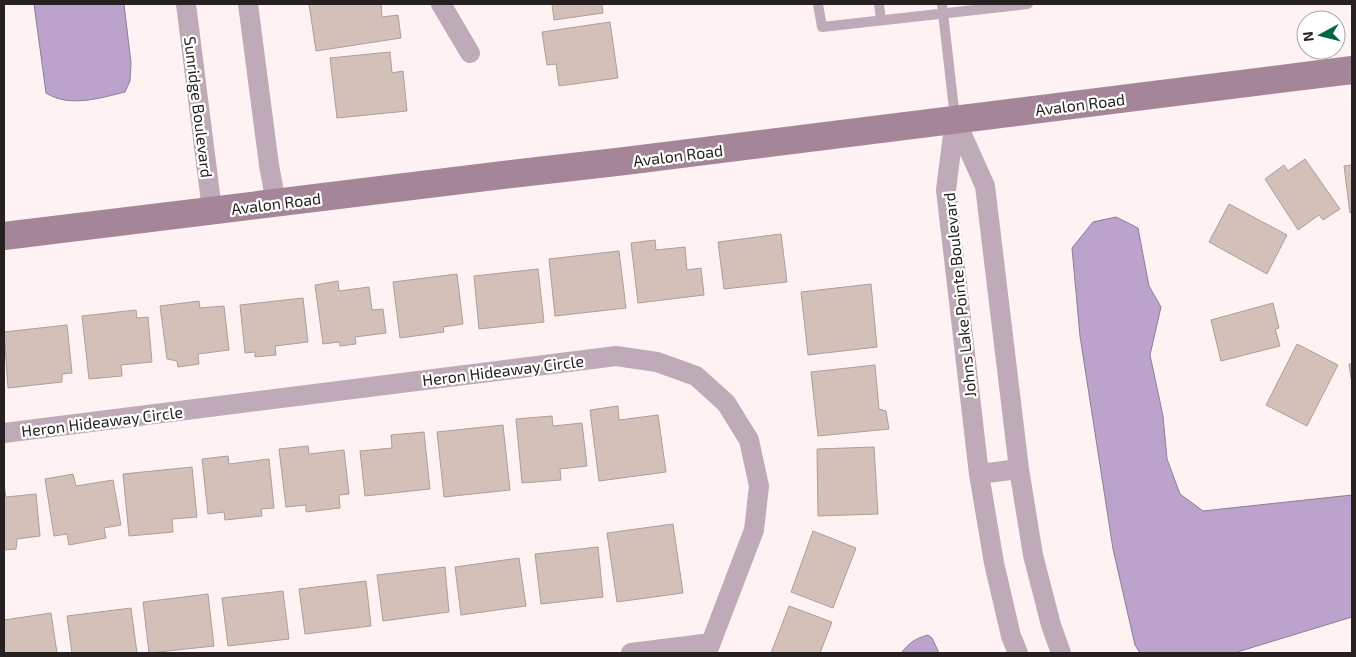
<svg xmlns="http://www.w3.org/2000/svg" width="1356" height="657" font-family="'Exo 2',sans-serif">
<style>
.water{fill:#bca3cb;stroke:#8f7c98}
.building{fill:#d2c0b9;stroke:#af9d97}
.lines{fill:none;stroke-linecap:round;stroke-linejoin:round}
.service{stroke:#bfabb7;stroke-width:10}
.minor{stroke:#bfabb7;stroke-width:20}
.secondary{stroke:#a48698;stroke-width:28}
.labels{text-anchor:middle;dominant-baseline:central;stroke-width:4.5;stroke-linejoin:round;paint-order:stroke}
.street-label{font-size:16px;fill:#272021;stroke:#fff}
</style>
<rect width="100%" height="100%" fill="#fff2f3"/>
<!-- water -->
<path class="water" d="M34 4H124L131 63 130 81 125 92C100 98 70 108 46 93Z
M1116 217 1138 228 1149 286 1161 307 1150 355 1163 416 1167 459 1180 494 1203 511 1352 495V617L1234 653H1140L1135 645 1113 549 1080 336 1072 248 1093 222Z
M928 635 932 638 939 653H901C909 643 916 638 928 635Z"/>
<!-- building -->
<path class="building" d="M309 4H381L382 17 398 15 401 38 316 51Z
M552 4H602L603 13 554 20Z
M610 22 618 78 559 86 556 64 547 65 542 32Z
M390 52 392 73 403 71 407 111 337 118 330 58Z
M1305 159 1340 209 1323 220 1319 215 1298 230 1265 179 1284 165 1288 171Z
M1352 165V212L1350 213 1344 166Z
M1229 204 1287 235 1267 274 1209 242Z
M781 234 787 282 724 289 718 242Z
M655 240 656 250 685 247 687 270 701 268 704 295 638 303 631 243Z
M619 251 626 308 555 316 549 259Z
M538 269 544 322 479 329 474 276Z
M457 274 463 324 443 327 444 332 400 338 393 282Z
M338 281 339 291 369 287 372 310 383 309 386 333 355 337 356 344 340 346 339 342 323 344 315 285Z
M871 284 877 347 808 355 801 292Z
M303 298 308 342 275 346 276 355 255 357V352L245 353 240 305Z
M199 301 200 308 224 306 229 350 198 354 199 364 178 367 177 361 167 359 160 306Z
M1273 303 1279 328 1275 329 1280 346 1221 361 1211 320Z
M136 310 137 318 148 317 152 362 121 365 122 376 89 379 82 316Z
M67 325 72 373 62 374V382L8 388 4 332Z
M1297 344 1338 365 1307 426 1266 405Z
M1349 364H1352V385Z
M875 365 879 409 886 411 889 429 818 436 811 372Z
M618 406 619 420 658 415 666 472 599 481 590 410Z
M552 416 553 426 582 423 587 466 560 469 561 480 522 483 516 419Z
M503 425 510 490 444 497 437 432Z
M424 432 430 489 365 496 360 451 392 448 391 435Z
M308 446 309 454 344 450 349 494 339 495 340 508 306 512V505L286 507 279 449Z
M874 447 878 514 818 516 817 449Z
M228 456 229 464 269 459 274 508 261 509 262 516 225 520 224 512 208 514 202 459Z
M192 467 197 517 172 519 173 532 129 536 123 474Z
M73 474 76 486 113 480 121 525 104 528 106 538 69 545 67 534 54 536 45 479Z
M4 485 6 497 36 494 40 536 17 539 16 549 4 550Z
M673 524 683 593 617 602 607 533Z
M813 531 856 548 833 608 791 592Z
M598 547 603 597 541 604 535 554Z
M519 558 526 606 461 615 455 567Z
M445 567 449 612 383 621 377 575Z
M366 581 371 626 305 634 299 589Z
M283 591 289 639 228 646 222 598Z
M208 594 214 646 149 653 143 602Z
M789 606 832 622 820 653H771Z
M131 608 137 653H72L67 616Z
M51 613 57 653H4V620Z"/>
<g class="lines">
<!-- service -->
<path class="service" d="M818 4 822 27 1028 4
M879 4 881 20
M942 4 955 118"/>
<!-- minor -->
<path class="minor" d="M186 4 212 210
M248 4 269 165 276 203
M441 4 470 53
M955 119 985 186 1019 469 1033 555 1051 625 1061 653
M955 119 946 190 979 474 994 563 1011 636 1018 653
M4 433 616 356 657 362 696 376 726 403 749 440 759 486 754 530 707 653
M979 474 1019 469
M631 653 711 643"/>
<!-- secondary -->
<path class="secondary" d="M4 236 520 173 625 161 1352 70"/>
</g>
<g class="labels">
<!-- street labels -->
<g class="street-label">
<text transform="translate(1080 104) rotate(-7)">Avalon Road</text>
<text transform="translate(199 107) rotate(83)">Sunridge Boulevard</text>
<text transform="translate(678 155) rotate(-7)">Avalon Road</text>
<text transform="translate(276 203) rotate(-7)">Avalon Road</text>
<text transform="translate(959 295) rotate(-96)">Johns Lake Pointe Boulevard</text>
<text transform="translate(503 370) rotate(-7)">Heron Hideaway Circle</text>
<text transform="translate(102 421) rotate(-7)">Heron Hideaway Circle</text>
</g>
</g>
<!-- border -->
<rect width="1356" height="657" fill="none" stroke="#272021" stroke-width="10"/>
<!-- north arrow -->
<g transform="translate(1321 35) rotate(263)"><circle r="24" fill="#ffffff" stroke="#a9a6a6"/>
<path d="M0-4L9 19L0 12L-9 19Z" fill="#01673d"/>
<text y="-8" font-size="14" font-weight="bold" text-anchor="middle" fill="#272021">N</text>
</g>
</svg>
